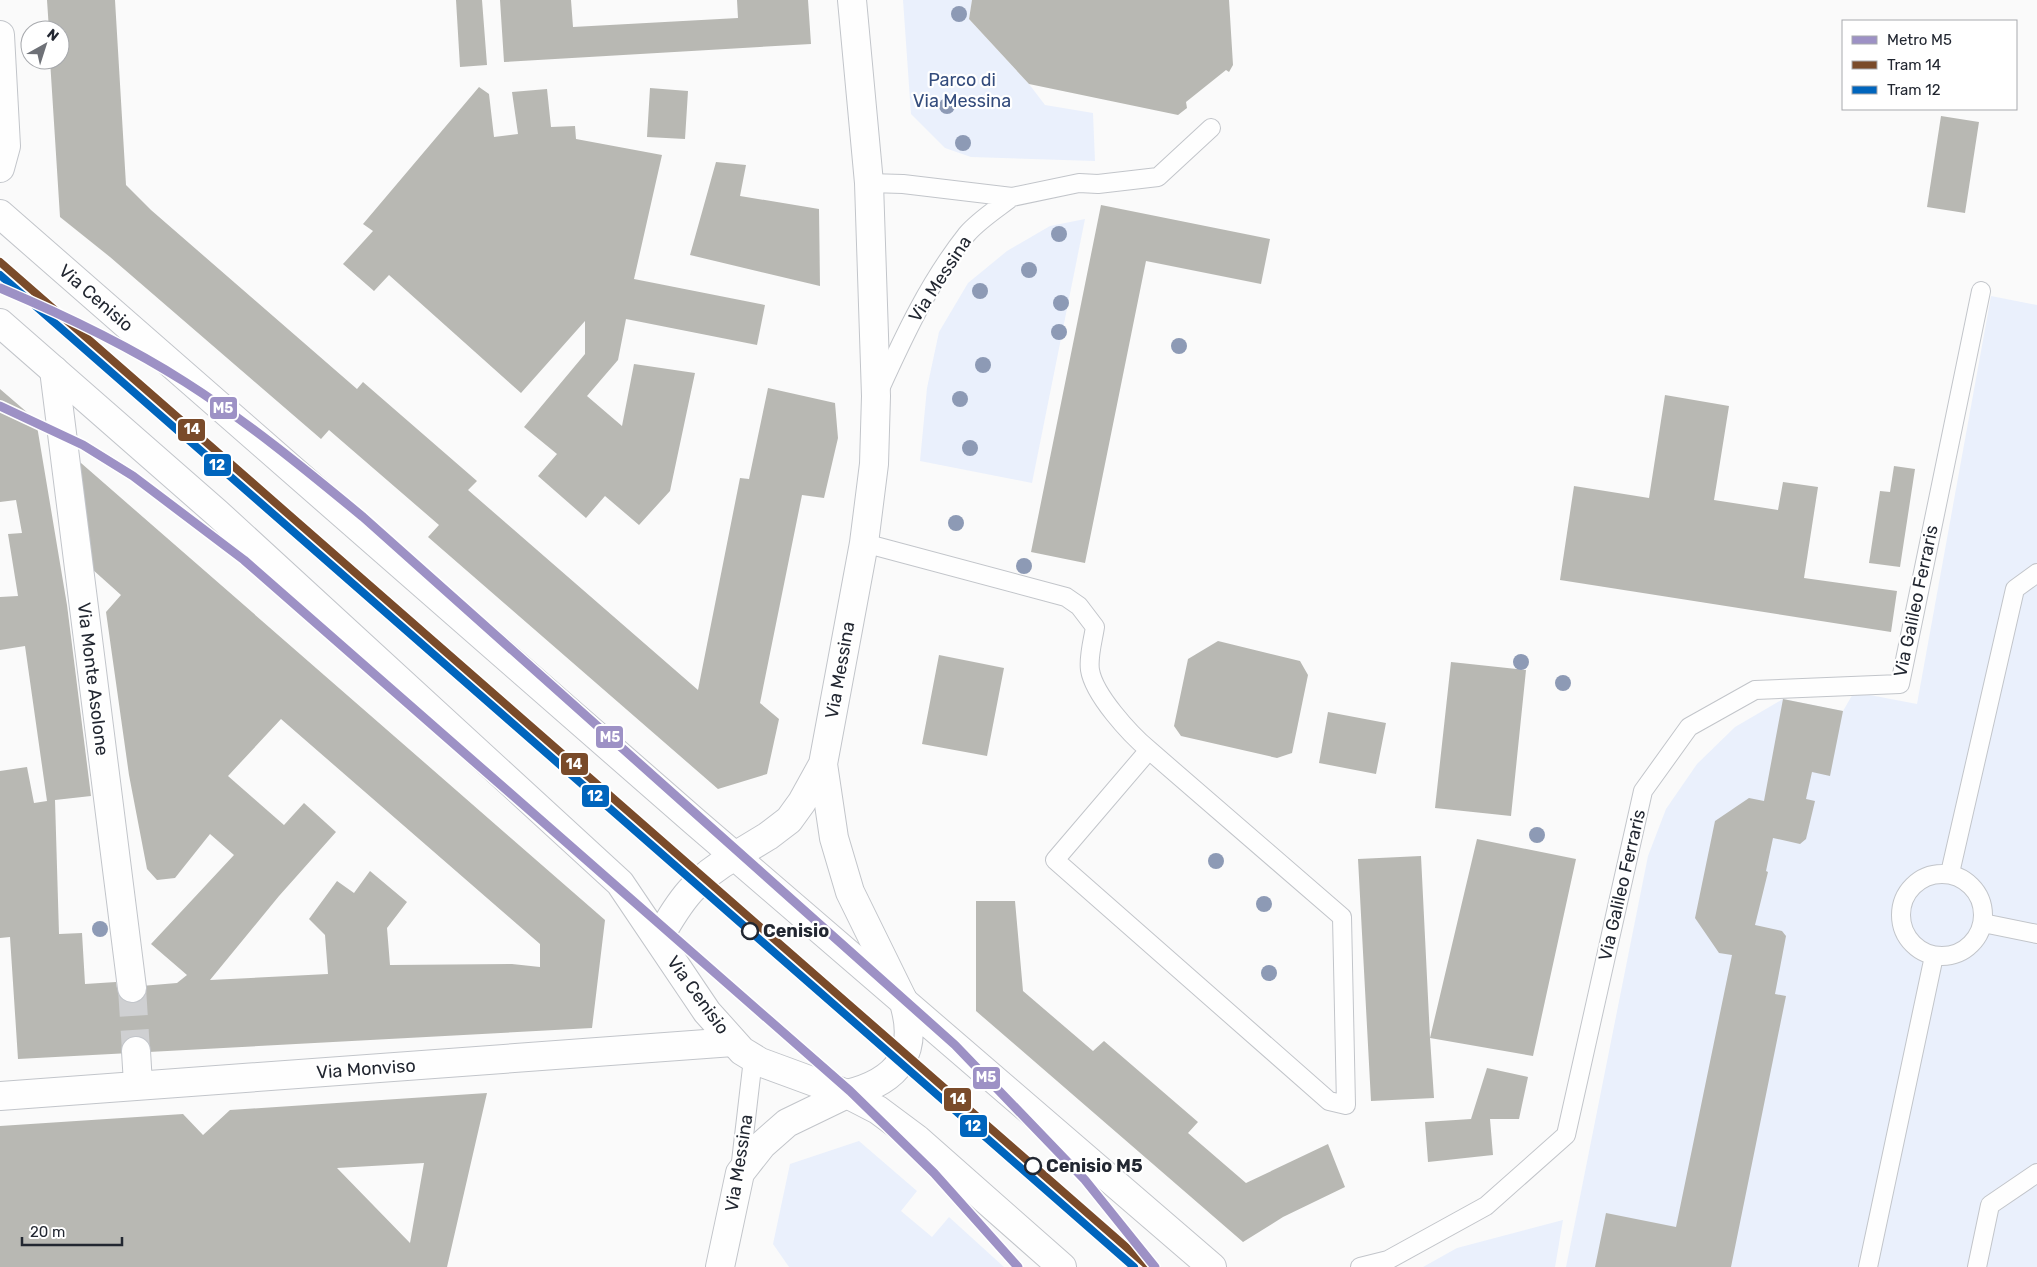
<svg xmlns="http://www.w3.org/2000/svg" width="2037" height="1267" font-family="Rubik,sans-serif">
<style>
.green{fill:#eaf0fc}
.building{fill:#b8b8b3;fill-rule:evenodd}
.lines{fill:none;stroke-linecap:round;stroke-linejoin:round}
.street-tunnel{stroke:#cfd0d2;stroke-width:28;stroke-dasharray:28 14;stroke-linecap:butt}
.lane-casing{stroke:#c2c5ca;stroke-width:20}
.street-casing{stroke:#c2c5ca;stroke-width:30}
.secondary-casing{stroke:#c2c5ca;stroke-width:30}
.lane{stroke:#fefefe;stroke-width:18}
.street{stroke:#fefefe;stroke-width:28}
.secondary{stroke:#fefefe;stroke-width:28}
.tram-1-casing{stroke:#fff;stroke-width:11}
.tram-2-casing{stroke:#fff;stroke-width:11}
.tram-1{stroke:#7a4b2a;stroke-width:8}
.tram-2{stroke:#0065bd;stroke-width:8}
.metro-1-casing{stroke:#fff;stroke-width:12}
.metro-1{stroke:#9d91c5;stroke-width:9}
.tree{fill:#8d9ab5}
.stop-dot{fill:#fff;stroke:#222731;stroke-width:2.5}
.labels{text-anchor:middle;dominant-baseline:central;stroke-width:4.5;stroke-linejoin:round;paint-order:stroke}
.park-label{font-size:18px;fill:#344c7c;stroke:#fff}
.street-label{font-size:18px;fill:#222731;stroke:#fff}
.stop-label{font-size:18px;font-weight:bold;fill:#222731;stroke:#fff;text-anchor:start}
.line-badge{stroke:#fff;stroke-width:2}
.badge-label{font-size:14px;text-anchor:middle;font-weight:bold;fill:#fff}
</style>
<rect width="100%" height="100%" fill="#fafafa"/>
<!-- green -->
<path class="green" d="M903 0H972L969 19 1029 84 1045 105 1093 113 1095 161 971 157 945 148 911 114Z
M1085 219 1032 483 920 461 927 388 939 332 968 283 1007 251 1050 226Z
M1991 296 2037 305V1267H1566L1648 856 1666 809 1697 764 1735 727 1783 699 1843 711 1854 692 1917 704Z
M859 1141 917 1191 901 1211 932 1237 949 1217 1004 1267H789L773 1244 790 1164Z
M1563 1220 1555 1267H1423L1457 1248Z"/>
<!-- building -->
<path class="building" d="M47 0H115L126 185 151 210 357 389 363 382 477 481 468 490 698 690 740 478 749 479 768 388 835 403 838 438 824 498 802 495 760 703 779 719 767 774 718 789 428 537 439 525 329 430 321 439 110 257 60 217 50 60H60V30H49Z
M456 0H482L487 65 460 67Z
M500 0H571L573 27 738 18 737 0H808L811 44 504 62Z
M972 0H1229L1233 65 1229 72 1226 70 1186 102 1187 108 1178 115 1029 84 969 19Z
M479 87 489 94 494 137 518 134 512 92 547 89 551 127 575 126 576 139 662 155 634 279 765 305 757 345 626 319 618 360 587 396 622 426 634 364 695 373 670 491 639 525 605 496 586 518 538 476 557 454 524 427 585 354V321L521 393 389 275 374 291 343 264 373 231 363 224Z
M650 88 688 91 685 139 647 137Z
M1941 116 1979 122 1965 213 1927 207Z
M716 162 746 165 740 196 819 209 820 286 690 255Z
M1101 205 1270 239 1261 284 1146 261 1085 563 1031 552Z
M0 389 36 420 67 605 91 796 55 800 59 934 82 933 85 984 116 982 117 988 177 983 187 975 151 944 234 855 210 834 175 878 157 880 147 869 129 775 106 612 121 595 92 569 77 468 81 463 605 920 592 1028 18 1059 10 937 0 938V771L27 767 34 803 47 801 25 646 0 650V597L18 596 8 534 22 533 16 500 0 502ZM281 719 540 944V967L512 964 390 965 387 928 407 902 370 871 354 893 337 881 309 919 325 935 328 974 210 980 279 896 336 832 304 803 284 825 228 776Z
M1665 395 1729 406 1714 500 1778 510 1783 482 1818 487 1804 578 1897 591 1891 632 1560 580 1574 486 1649 498Z
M1894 466 1915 469 1900 567 1869 563 1880 491 1890 492Z
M1218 641 1300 661 1308 675 1292 753 1277 758 1181 736 1174 726 1188 659Z
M939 655 1004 668 987 756 922 744Z
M1451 662 1526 670 1511 816 1435 808Z
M1783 699 1843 711 1830 776 1812 772 1806 799 1815 801 1806 839 1800 844 1773 838 1766 871 1768 872 1755 925 1782 931 1786 936 1775 994 1786 996 1731 1267H1595L1606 1213 1676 1227 1732 955 1719 953 1695 918 1715 821 1749 798 1764 801Z
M1328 712 1386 723 1376 774 1319 763Z
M1477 839 1576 859 1533 1056 1430 1038 1434 1098 1371 1101 1358 859 1421 856 1430 1038Z
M976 901H1015L1023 991 1093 1051 1104 1041 1198 1122 1188 1133 1246 1183 1328 1144 1345 1187 1283 1217 1243 1242 976 1011Z
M1487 1068 1528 1077 1519 1119H1490L1493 1155 1428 1162 1425 1122 1471 1119Z
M487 1093 447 1267H0V1126L183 1114 203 1135 230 1110ZM424 1163 410 1243 337 1168Z"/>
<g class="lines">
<!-- street-tunnel -->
<path class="street-tunnel" d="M132 988 136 1051"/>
<defs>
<path id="lane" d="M869 183 903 184 1012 197 1079 183 1098 184 1158 177 1211 128
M879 391C904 336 929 282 967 234 979 220 998 208 1012 197
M864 543 1066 597 1079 606 1095 627C1093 640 1088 657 1090 670 1094 695 1130 734 1149 750L1342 917 1346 1105 1329 1101 1055 860 1149 750
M1950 873 2015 589 2037 573
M1901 915a41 41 0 1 1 82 0a41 41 0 1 1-82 0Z
M1983 923 2037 934
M740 1170 753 1059
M1360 1267 1388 1260 1486 1206 1566 1135 1643 791 1689 727 1755 690 1900 684 1981 291
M1868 1267 1934 956
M1977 1267 1990 1205 2037 1173"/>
<path id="street" d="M0 35 6 146 0 168
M54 370 132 988
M823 764 834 838 850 892 903 1000
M735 856 768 836 789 820 802 802 823 764 864 543 874 464 876 396 869 183 852 0
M136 1051 138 1084
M0 1096 733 1042
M720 1267 740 1173 762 1145 787 1123 847 1094"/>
<path id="secondary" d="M0 214 694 821 1212 1267
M0 323 217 513 620 883 707 1012 742 1051 760 1062 847 1094 878 1110 917 1139 1062 1267
M659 938C680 900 696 878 735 856
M847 1094C899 1081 920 1052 903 1000"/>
</defs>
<!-- lane casing -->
<use href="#lane" class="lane-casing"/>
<!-- street casing -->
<use href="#street" class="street-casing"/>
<!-- secondary casing -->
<use href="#secondary" class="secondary-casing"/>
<!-- lane -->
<use href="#lane" class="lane"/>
<!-- street -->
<use href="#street" class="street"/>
<!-- secondary -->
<use href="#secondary" class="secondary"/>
<defs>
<path id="tram-1" d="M0 262 1149 1267"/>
<path id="tram-2" d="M0 275 1134 1267"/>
</defs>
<!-- tram-1 casing -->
<use href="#tram-1" class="tram-1-casing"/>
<!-- tram-2 casing -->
<use href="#tram-2" class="tram-2-casing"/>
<!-- tram-1 -->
<use href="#tram-1" class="tram-1"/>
<!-- tram-2 -->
<use href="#tram-2" class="tram-2"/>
<defs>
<path id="metro-1" d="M0 288C64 315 127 345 185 382 248 422 306 470 363 517L955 1045 1085 1180 1155 1267
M0 406 83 445 133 476 244 560 850 1091 934 1173 1018 1267"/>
</defs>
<!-- metro-1 casing -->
<use href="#metro-1" class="metro-1-casing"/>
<!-- metro-1 -->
<use href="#metro-1" class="metro-1"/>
</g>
<!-- trees -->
<g class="tree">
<circle cx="959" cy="14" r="8"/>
<circle cx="947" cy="106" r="8"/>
<circle cx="963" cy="143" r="8"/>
<circle cx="1059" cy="234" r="8"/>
<circle cx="1029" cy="270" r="8"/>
<circle cx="980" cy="291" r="8"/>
<circle cx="1061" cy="303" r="8"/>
<circle cx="1059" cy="332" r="8"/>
<circle cx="1179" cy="346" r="8"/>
<circle cx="983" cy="365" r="8"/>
<circle cx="960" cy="399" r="8"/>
<circle cx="970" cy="448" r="8"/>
<circle cx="956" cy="523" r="8"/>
<circle cx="1024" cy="566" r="8"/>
<circle cx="1521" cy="662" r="8"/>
<circle cx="1563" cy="683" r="8"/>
<circle cx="1537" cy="835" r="8"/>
<circle cx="1216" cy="861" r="8"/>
<circle cx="1264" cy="904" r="8"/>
<circle cx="100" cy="929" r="8"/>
<circle cx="1269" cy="973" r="8"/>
</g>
<!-- markers -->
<g class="stop-dot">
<circle cx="750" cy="931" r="8"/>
<circle cx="1033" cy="1166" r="8"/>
</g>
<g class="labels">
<!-- park labels -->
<g class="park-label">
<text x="962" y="80">Parco di<tspan x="962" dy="21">Via Messina</tspan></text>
</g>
<!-- street labels -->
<g class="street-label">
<text transform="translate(940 279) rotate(-57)">Via Messina</text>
<text transform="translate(96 298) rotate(41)">Via Cenisio</text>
<text transform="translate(1916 601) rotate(-78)">Via Galileo Ferraris</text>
<text transform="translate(840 670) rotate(-80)">Via Messina</text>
<text transform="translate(93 679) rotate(83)">Via Monte Asolone</text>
<text transform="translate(1622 885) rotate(-77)">Via Galileo Ferraris</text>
<text transform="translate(698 995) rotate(54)">Via Cenisio</text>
<text transform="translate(366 1069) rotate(-4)">Via Monviso</text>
<text transform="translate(739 1163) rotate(-81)">Via Messina</text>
</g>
<!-- stop labels -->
<g class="stop-label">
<text x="763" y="931">Cenisio</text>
<text x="1046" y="1166">Cenisio M5</text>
</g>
</g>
<g class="line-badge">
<rect x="209" y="396" width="29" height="24" rx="5" fill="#9d91c5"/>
<rect x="177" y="418" width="29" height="24" rx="5" fill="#7a4b2a"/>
<rect x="203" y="453" width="29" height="24" rx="5" fill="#0065bd"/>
<rect x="595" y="725" width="29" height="24" rx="5" fill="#9d91c5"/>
<rect x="560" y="752" width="29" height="24" rx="5" fill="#7a4b2a"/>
<rect x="581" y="784" width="29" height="24" rx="5" fill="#0065bd"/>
<rect x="972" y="1066" width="29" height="24" rx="5" fill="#9d91c5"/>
<rect x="943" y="1087" width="29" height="25" rx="5" fill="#7a4b2a"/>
<rect x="959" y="1114" width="29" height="24" rx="5" fill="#0065bd"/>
</g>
<g class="badge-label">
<text x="223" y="413">M5</text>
<text x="192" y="434">14</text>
<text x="217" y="470">12</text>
<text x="610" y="742">M5</text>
<text x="574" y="769">14</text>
<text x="595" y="801">12</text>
<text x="986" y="1082">M5</text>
<text x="958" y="1104">14</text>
<text x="973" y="1131">12</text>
</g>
<!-- legend -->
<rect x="1842" y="20" width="175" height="90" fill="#ffffff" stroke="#a7a9ad"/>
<rect x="1852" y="36" width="25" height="8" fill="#9d91c5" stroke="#a7a9ad"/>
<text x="1887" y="45" font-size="15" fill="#222731">Metro M5</text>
<rect x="1852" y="61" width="25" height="8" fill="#7a4b2a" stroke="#a7a9ad"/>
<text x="1887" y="70" font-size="15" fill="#222731">Tram 14</text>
<rect x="1852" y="86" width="25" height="8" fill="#0065bd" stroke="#a7a9ad"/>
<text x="1887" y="95" font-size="15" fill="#222731">Tram 12</text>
<!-- north arrow -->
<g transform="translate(45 45) rotate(39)"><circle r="24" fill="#ffffff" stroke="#a7a9ad"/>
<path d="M0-4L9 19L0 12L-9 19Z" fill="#6e7177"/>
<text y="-8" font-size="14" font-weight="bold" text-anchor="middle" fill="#222731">N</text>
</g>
<!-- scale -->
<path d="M22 1237v8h100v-8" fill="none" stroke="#222731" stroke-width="2.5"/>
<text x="30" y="1237" font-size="15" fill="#222731" stroke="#ffffff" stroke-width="4" paint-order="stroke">20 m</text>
</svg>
